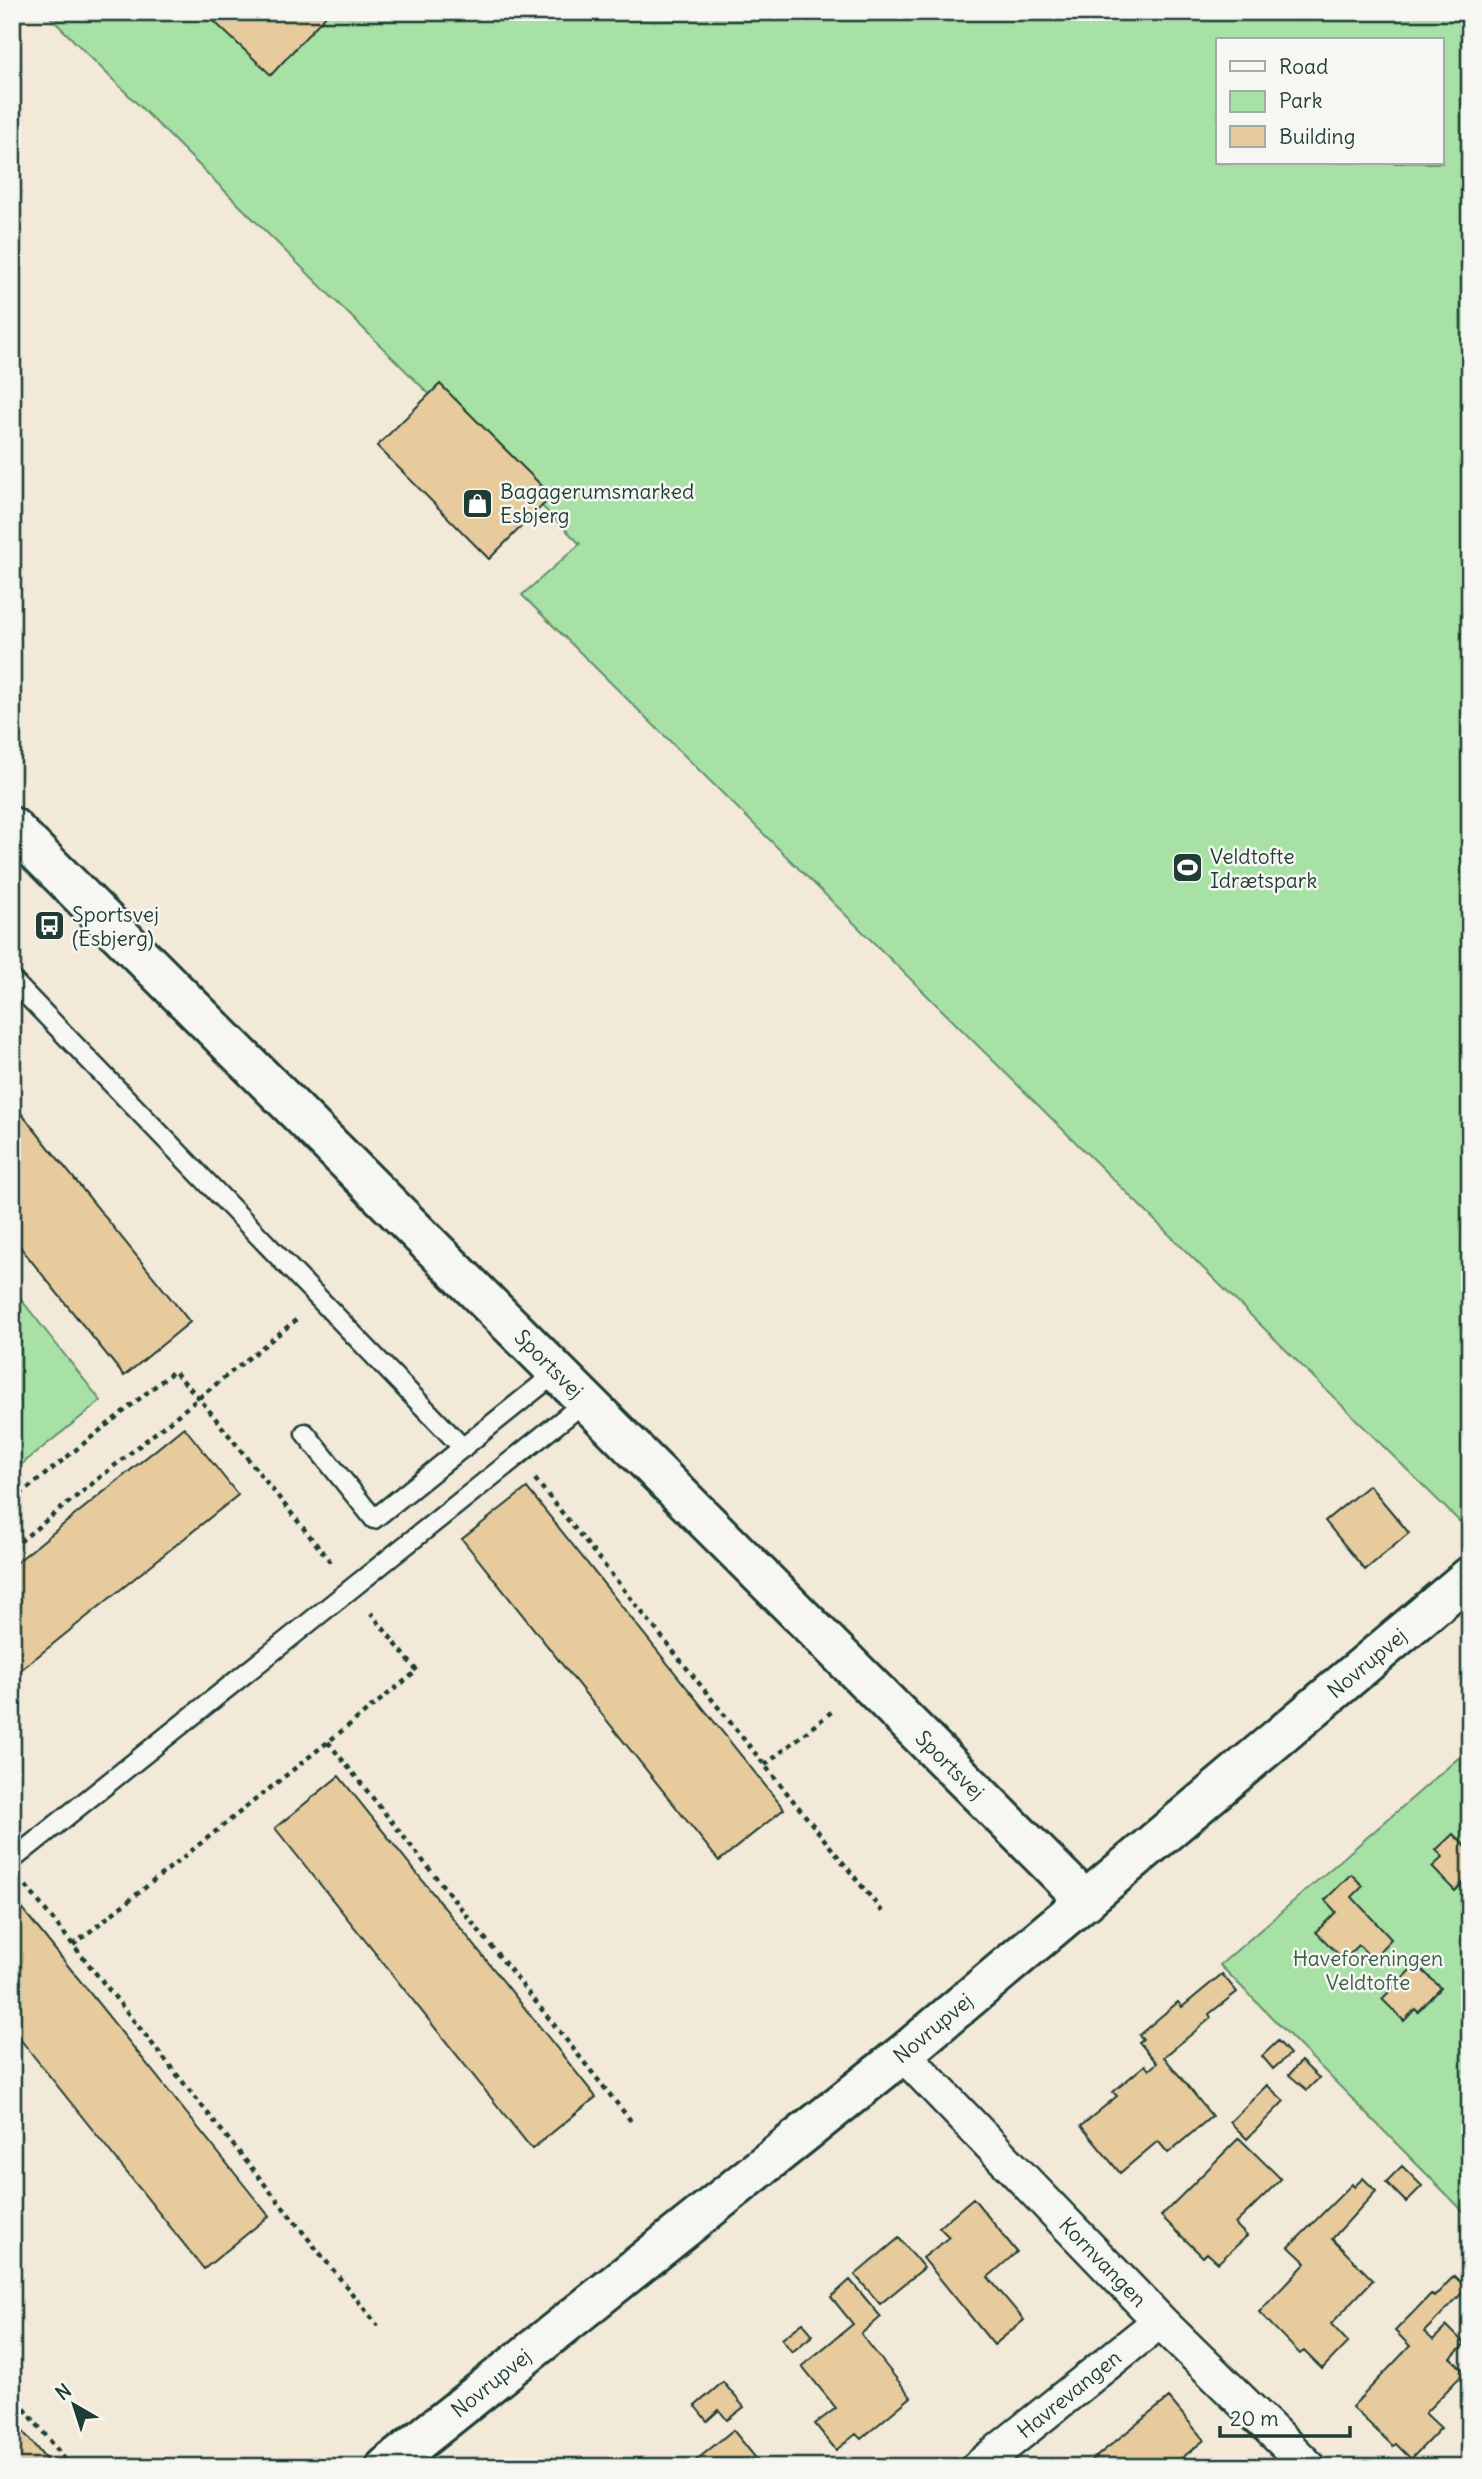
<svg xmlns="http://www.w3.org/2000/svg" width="1482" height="2479" font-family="Delius,sans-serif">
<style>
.green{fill:#a8e1a5;stroke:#648f6c;stroke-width:2;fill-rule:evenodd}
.building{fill:#e8cb9c;stroke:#1f3d34;stroke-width:2}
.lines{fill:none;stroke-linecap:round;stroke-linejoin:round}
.lane-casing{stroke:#1f3d34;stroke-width:23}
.street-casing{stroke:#1f3d34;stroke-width:38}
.secondary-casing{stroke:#1f3d34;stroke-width:44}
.path{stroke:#1f3d34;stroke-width:4.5;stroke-dasharray:5 5;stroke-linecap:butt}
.lane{stroke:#f6f6f2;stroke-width:18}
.street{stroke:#f6f6f2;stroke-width:33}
.secondary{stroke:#f6f6f2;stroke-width:38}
.labels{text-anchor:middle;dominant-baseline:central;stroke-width:5;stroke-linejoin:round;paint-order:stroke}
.poi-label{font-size:21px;fill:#1f3d34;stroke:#f6f6f2;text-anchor:start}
.street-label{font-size:21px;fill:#1f3d34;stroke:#f6f6f2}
.park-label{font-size:21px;fill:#3a5e4b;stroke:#f6f6f2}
</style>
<rect width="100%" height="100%" fill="#f2e9d8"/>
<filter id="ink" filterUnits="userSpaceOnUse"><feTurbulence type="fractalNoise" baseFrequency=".0143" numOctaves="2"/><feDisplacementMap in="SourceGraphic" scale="14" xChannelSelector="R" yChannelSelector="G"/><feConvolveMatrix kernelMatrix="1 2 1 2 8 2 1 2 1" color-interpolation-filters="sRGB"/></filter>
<g filter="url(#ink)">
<!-- green -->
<path class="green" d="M45 12H1470V1521L1464 1526 522 595 580 544ZM1218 40H1442V163H1218Z
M12 1288 101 1401 12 1472Z
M1470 1748V2218L1220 1965Z"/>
<!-- building -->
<path class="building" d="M204 12H329L271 75Z
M440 384 552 496 489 559 377 446Z
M12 1102 190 1322 124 1376 12 1237Z
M184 1427 238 1495 12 1677V1566Z
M1369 1485 1409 1533 1365 1570 1325 1521Z
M527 1488 784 1809 719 1861 462 1539Z
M339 1776 596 2097 532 2149 275 1828Z
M1453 1834 1470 1851V1876L1455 1891 1432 1867 1443 1857 1436 1850Z
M1351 1874 1363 1886 1352 1897 1391 1939 1372 1959 1359 1945 1344 1960 1316 1932 1336 1912 1325 1900Z
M12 1896 269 2216 204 2269 12 2029Z
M1416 1964 1441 1988 1418 2012 1415 2009 1404 2021 1382 1999Z
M1222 1974 1237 1992 1209 2014 1211 2018 1164 2057 1212 2116 1168 2153 1158 2141 1120 2173 1081 2126 1117 2096 1113 2092 1145 2065 1149 2070 1157 2063 1139 2042 1143 2039 1139 2035 1178 2002 1182 2007Z
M1278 2041 1290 2054 1273 2069 1262 2056Z
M1301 2061 1319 2078 1307 2090 1289 2075Z
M1267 2085 1284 2101 1247 2139 1230 2122Z
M1239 2138 1281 2179 1235 2224 1247 2236 1218 2263 1207 2253 1203 2257 1161 2216Z
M1402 2166 1422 2186 1406 2202 1386 2182Z
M1363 2178 1376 2191 1332 2239 1373 2280 1331 2324 1348 2342 1322 2369 1304 2351 1300 2354 1259 2312 1306 2263 1289 2247 1352 2184 1354 2187Z
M973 2198 1017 2252 988 2277 1024 2320 994 2345 923 2258 949 2237 939 2227Z
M899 2238 924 2268 880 2304 855 2275Z
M1454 2276 1467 2288 1424 2332 1433 2340 1447 2326 1465 2344 1451 2358 1465 2372 1425 2413 1441 2428 1411 2459 1396 2444 1393 2446 1352 2407 1410 2346 1395 2331 1431 2294 1434 2297Z
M850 2280 881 2317 861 2334 911 2397 861 2439 856 2434 836 2450 815 2424 836 2408 802 2366 853 2324 831 2297Z
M803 2323 813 2335 792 2352 782 2339Z
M723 2382 744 2407 727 2420 719 2410 707 2421 695 2406Z
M1169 2398 1204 2440 1171 2467H1096L1091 2461Z
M12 2418 52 2467H12Z
M733 2430 763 2467H688Z"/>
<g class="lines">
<defs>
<path id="lane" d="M12 980 463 1448
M305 1433 374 1519 557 1372
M12 1860 586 1401"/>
<path id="street" d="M903 2054 1160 2321 1309 2467
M978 2467 1160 2321"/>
<path id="secondary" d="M12 827 1086 1901
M386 2467 903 2054 1470 1576"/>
</defs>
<!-- lane casing -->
<use href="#lane" class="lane-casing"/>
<!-- street casing -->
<use href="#street" class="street-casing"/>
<!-- secondary casing -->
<use href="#secondary" class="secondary-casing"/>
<!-- path -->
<path class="path" d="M535 1479 885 1915
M12 1501 174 1371 199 1398 333 1565
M12 1548 296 1320
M328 1742 631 2121
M765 1765 835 1709
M26 1886 378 2326
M73 1945 417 1671 371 1613
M12 2393 71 2467"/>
<!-- lane -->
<use href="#lane" class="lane"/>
<!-- street -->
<use href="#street" class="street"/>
<!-- secondary -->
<use href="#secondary" class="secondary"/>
</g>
</g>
<!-- icons -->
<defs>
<symbol id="shop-square" viewBox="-11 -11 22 22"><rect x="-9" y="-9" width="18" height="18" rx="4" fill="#1f3d34" stroke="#f6f6f2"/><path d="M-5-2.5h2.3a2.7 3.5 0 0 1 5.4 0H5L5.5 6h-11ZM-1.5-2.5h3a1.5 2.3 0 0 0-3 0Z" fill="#fff"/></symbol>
<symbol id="stadium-square" viewBox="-11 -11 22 22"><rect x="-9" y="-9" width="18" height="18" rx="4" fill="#1f3d34" stroke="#f6f6f2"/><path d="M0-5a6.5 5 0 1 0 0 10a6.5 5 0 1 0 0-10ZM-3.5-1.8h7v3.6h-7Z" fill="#fff"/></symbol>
<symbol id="bus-square" viewBox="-11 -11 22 22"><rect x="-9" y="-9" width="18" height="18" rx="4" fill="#1f3d34" stroke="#f6f6f2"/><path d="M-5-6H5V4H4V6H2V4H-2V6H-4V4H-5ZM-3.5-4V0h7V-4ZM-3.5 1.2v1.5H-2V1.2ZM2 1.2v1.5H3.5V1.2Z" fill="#fff"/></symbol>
</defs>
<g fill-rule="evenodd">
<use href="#shop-square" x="460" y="486" width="35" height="35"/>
<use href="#stadium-square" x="1170" y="850" width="35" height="35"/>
<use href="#bus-square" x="32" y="908" width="35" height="35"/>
</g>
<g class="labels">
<!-- poi labels -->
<g class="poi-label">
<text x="500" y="491">Bagagerumsmarked<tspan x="500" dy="24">Esbjerg</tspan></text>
<text x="1210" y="856">Veldtofte<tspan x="1210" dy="24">Idrætspark</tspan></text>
<text x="72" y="914">Sportsvej<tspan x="72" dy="24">(Esbjerg)</tspan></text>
</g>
<!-- street labels -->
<g class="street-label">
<text transform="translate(549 1364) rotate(45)">Sportsvej</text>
<text transform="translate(1367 1663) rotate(-40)">Novrupvej</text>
<text transform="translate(950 1765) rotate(45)">Sportsvej</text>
<text transform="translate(933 2028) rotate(-40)">Novrupvej</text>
<text transform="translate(1103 2262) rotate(46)">Kornvangen</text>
<text transform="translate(491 2383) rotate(-39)">Novrupvej</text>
<text transform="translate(1069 2394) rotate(-39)">Havrevangen</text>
</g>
<!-- park labels -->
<g class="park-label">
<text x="1368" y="1958">Haveforeningen<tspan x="1368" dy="24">Veldtofte</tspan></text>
</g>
</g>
<!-- margin -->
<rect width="1482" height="2479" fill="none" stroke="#f6f6f2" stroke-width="42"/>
<rect x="21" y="21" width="1440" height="2437" fill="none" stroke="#1f3d34" stroke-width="2.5" filter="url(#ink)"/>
<!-- legend -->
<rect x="1216" y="38" width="228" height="126" fill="#f6f6f2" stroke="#a0aca6" stroke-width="2"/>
<rect x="1230" y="61" width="35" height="10" fill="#f6f6f2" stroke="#a0aca6" stroke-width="2"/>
<text x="1279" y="74" font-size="21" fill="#1f3d34">Road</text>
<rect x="1230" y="91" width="35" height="21" fill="#a8e1a5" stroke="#a0aca6" stroke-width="2"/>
<text x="1279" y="108" font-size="21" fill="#1f3d34">Park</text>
<rect x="1230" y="126" width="35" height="21" fill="#e8cb9c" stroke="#a0aca6" stroke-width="2"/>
<text x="1279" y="144" font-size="21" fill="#1f3d34">Building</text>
<!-- north arrow -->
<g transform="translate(74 2405) rotate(321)" stroke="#f6f6f2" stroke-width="5" paint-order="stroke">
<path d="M0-5L12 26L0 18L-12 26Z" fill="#1f3d34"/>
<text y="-10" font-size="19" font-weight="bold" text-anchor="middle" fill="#1f3d34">N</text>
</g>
<!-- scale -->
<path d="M1220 2426v10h130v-10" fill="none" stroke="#1f3d34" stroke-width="3.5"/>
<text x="1230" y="2426" font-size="21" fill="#1f3d34" stroke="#f6f6f2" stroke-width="5" paint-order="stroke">20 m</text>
</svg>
